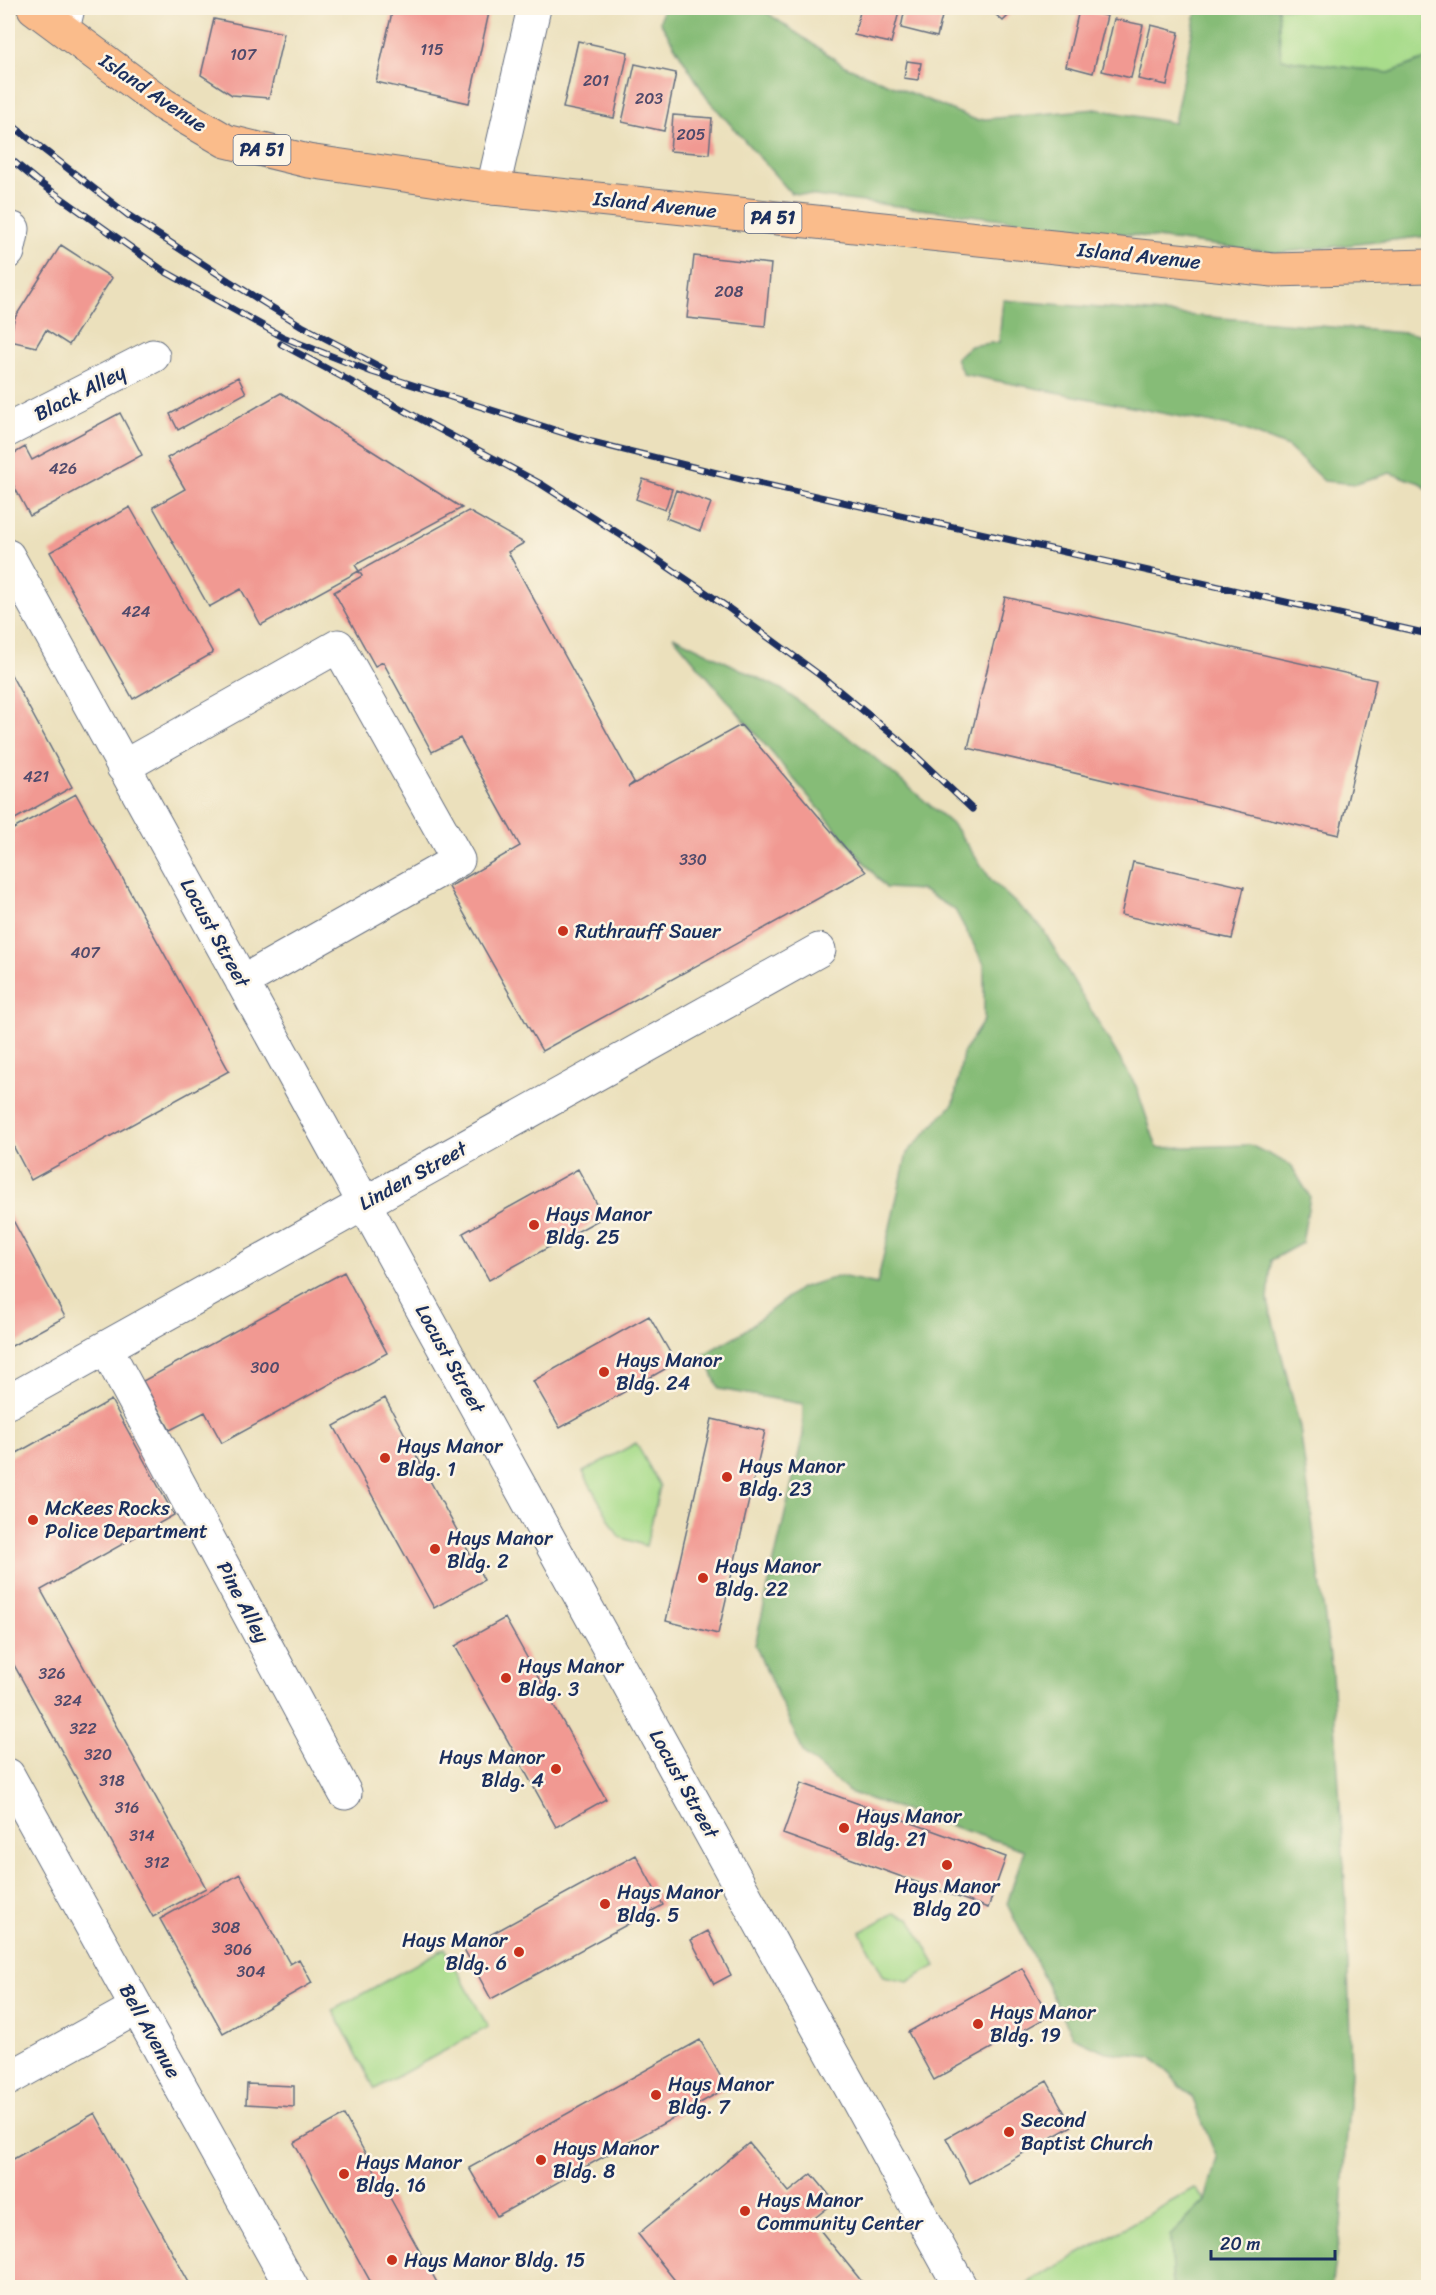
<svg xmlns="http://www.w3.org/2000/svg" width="1436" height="2295" font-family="Sriracha,sans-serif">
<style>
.green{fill:#a8dc8b;stroke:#628674;stroke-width:1.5}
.forest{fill:#86bc77;stroke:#50766a;stroke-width:1.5}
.building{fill:#f19992}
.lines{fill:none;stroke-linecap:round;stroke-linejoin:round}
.minor-casing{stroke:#646d7f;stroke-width:35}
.major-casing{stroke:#646d7f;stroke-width:35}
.minor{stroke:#fff;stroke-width:33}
.major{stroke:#fabc8b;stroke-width:33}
.rail-casing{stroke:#1b2f5e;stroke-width:7}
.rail{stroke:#fcf5e5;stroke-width:4.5;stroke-dasharray:14;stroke-linecap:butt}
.poi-dot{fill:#c8321e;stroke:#fcf5e5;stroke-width:2}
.labels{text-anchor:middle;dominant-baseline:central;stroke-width:5;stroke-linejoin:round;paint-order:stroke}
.number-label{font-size:16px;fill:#504a6b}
.shield{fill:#fcf5e5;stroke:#5e6a86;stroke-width:1.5}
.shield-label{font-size:18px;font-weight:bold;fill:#1b2f5e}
.street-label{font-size:20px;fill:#1b2f5e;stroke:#fcf5e5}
.poi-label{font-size:20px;fill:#1b2f5e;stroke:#fcf5e5;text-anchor:start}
</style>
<rect width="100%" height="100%" fill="#fcf5e5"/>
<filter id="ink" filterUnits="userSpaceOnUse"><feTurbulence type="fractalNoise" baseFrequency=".0167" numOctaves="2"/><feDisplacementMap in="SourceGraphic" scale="12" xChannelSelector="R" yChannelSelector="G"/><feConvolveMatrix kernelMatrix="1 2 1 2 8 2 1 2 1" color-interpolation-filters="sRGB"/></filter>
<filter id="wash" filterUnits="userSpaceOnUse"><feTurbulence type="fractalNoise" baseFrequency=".008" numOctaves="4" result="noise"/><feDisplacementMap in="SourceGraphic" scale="24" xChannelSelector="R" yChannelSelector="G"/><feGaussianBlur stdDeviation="1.35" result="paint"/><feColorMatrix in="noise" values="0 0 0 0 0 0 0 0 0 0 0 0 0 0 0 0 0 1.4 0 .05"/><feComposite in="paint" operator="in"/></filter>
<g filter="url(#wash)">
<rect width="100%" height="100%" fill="#ebe0bc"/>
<!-- green -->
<path class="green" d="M1278 8H1428V58L1389 73 1280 59Z
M636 1443 660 1486 646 1546 619 1537 583 1472Z
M894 1913 910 1918 936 1966 908 1982 884 1977 860 1932Z
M445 1948 488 2027 375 2089 333 2010Z
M1195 2188 1205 2201 1170 2236 1173 2287 1019 2288Z"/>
<!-- forest -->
<path class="forest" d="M663 8H760L845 66 976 120 1096 109 1174 123 1197 8H1278L1281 59 1389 73 1428 58V236L1278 253 791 193 707 98 660 22Z
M1003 300 1428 335V490L1420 483 1390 473 1356 484 1324 481 1288 447 1243 429 963 374 956 358 970 346 999 342Z
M673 636 781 689 862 747 954 826 992 881 1042 928 1136 1086 1157 1148 1250 1145 1291 1165 1310 1197 1302 1243 1271 1260 1268 1301 1300 1428 1332 1673 1346 1900 1351 2072 1341 2226 1331 2287H1173L1170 2236 1205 2201 1217 2158 1192 2097 1152 2057 1106 2052 1073 2037 1007 1904 1024 1850 849 1792 804 1754 755 1645 803 1435V1404L719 1389 704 1354 741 1333 800 1288 840 1276 877 1284 907 1153 954 1103 963 1053 984 1020V964L955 910 922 890 886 888Z"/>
<g id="blocks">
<!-- building -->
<path class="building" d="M393 8H490L469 103 376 82Z
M861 8H900L891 43 854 35Z
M905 8H944L937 37 901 28Z
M988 8H1016L1003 21Z
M1079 10 1107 16 1093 73 1066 66Z
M214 19 284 33 269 98 232 95 201 75Z
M1114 19 1143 25 1131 78 1102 71Z
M1151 25 1179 32 1167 85 1138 79Z
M578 41 628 52 614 118 563 108Z
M907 61 921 63 918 80 904 78Z
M635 64 676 73 664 131 622 122Z
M673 115 712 118 709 154 670 151Z
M61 245 112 278 69 345 46 330 36 347 10 341 14 319Z
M694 256 771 264 765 326 687 318Z
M238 377 246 393 178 430 170 414Z
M281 393 462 508 355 565 359 571 261 625 241 589 209 607 153 507 185 489 167 458Z
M120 413 142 455 30 516 8 475V457L25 447 32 460Z
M643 479 672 489 665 510 636 499Z
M676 490 711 503 700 531 666 518Z
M130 507 213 653 133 699 50 552Z
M468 511 524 543 508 552 634 782 628 787 741 725 866 872 542 1051 449 887 520 846 460 738 432 752 383 662 375 666 334 592 362 576 359 571Z
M1005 597 1376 680 1339 835 968 748Z
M8 669 72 787 8 823Z
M76 794 229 1071 31 1180 8 1136V832Z
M1133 862 1244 887 1232 939 1121 915Z
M578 1169 604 1217 489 1280 463 1233Z
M8 1211 65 1317 8 1348Z
M344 1272 387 1353 222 1443 205 1412 170 1430 143 1381Z
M649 1316 676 1363 560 1428 533 1381Z
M385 1398 484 1580 434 1608 334 1426Z
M111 1400 174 1515 41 1590 206 1888 153 1917 8 1654V1458Z
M712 1419 765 1431 718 1634 666 1621Z
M505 1618 606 1799 556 1827 455 1646Z
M801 1783 1006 1857 988 1908 783 1834Z
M636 1855 663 1905 491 1999 464 1949Z
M240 1874 290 1964 299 1959 312 1983 223 2033 160 1919Z
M708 1931 731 1975 714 1984 691 1940Z
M1022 1968 1049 2016 934 2080 908 2032Z
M700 2040 727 2088 497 2216 469 2168Z
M1047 2081 1072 2126 970 2183 946 2138Z
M247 2084 294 2086V2107L246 2104Z
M95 2113 192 2288H8V2162Z
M344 2115 394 2205 440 2288H374L294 2143Z
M749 2143 789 2192 812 2174 835 2202 812 2220 867 2288H681L638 2234Z"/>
</g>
</g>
<g filter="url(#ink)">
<use href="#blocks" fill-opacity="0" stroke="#646d7f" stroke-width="1.5"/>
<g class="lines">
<defs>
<path id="minor" d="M63 29 68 8
M493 188 534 8
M8 252 13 229
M8 430 153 356
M8 556 961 2288
M123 767 338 646 458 860 242 982
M106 1348 345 1793
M8 1402 819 950
M8 1775 292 2288
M8 2079 136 2008"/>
<path id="major" d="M34 8 164 105 226 141 308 161 493 188 1273 270 1428 266"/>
</defs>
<!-- minor casing -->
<use href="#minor" class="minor-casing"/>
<!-- major casing -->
<use href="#major" class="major-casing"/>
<!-- minor -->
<use href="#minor" class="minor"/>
<!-- major -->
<use href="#major" class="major"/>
<defs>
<path id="rail" d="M8 122 128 215 229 281 302 326 384 369
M8 157 36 180 164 271 283 337 372 372 592 442 745 480 1428 634
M281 344 541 484 624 537 727 607 821 676 899 740 972 809"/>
</defs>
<!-- rail casing -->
<use href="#rail" class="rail-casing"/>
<!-- rail -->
<use href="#rail" class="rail"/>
</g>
</g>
<!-- markers -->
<g class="poi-dot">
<circle cx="563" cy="931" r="6"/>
<circle cx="534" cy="1225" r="6"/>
<circle cx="604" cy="1372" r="6"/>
<circle cx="385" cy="1458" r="6"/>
<circle cx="727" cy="1477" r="6"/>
<circle cx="33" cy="1520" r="6"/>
<circle cx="435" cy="1549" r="6"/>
<circle cx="703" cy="1578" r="6"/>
<circle cx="506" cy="1678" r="6"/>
<circle cx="556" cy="1769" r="6"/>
<circle cx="844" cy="1828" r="6"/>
<circle cx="947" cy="1865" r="6"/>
<circle cx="605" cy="1904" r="6"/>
<circle cx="519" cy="1952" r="6"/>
<circle cx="978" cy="2024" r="6"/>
<circle cx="656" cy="2095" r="6"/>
<circle cx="1009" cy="2132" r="6"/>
<circle cx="541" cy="2160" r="6"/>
<circle cx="344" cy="2174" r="6"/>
<circle cx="745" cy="2211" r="6"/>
<circle cx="392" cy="2260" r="6"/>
</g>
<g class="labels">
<!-- number labels -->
<g class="number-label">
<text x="432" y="49">115</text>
<text x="243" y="54">107</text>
<text x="596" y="80">201</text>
<text x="649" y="98">203</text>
<text x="691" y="134">205</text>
<text x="729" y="291">208</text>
<text x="63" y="468">426</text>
<text x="136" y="611">424</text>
<text x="36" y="776">421</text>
<text x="693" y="859">330</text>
<text x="85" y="952">407</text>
<text x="265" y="1367">300</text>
<text x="52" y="1673">326</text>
<text x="68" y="1700">324</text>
<text x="83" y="1728">322</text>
<text x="98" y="1754">320</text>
<text x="112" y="1780">318</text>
<text x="127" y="1807">316</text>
<text x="142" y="1835">314</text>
<text x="157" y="1862">312</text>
<text x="226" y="1927">308</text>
<text x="238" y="1949">306</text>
<text x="251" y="1971">304</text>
</g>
<!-- shield labels -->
<g class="shield">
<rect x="233.5" y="135" width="57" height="30" rx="4.5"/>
<rect x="744.5" y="203" width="57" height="30" rx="4.5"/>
</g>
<g class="shield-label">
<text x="262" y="150">PA 51</text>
<text x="773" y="218">PA 51</text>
</g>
<!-- street labels -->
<g class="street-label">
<text transform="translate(153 93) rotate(34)">Island Avenue</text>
<text transform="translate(655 205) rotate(6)">Island Avenue</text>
<text transform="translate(1139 256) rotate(6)">Island Avenue</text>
<text transform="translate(80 393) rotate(-27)">Black Alley</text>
<text transform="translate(215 933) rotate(61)">Locust Street</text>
<text transform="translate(413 1176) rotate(-29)">Linden Street</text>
<text transform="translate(450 1359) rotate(61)">Locust Street</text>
<text transform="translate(243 1602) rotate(62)">Pine Alley</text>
<text transform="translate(684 1784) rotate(61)">Locust Street</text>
<text transform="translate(150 2031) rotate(61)">Bell Avenue</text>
</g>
<!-- poi labels -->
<g class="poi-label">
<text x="575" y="931">Ruthrauff Sauer</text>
<text x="546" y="1214">Hays Manor<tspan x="546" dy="23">Bldg. 25</tspan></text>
<text x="616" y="1360">Hays Manor<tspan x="616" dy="23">Bldg. 24</tspan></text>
<text x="397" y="1446">Hays Manor<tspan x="397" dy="23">Bldg. 1</tspan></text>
<text x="739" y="1466">Hays Manor<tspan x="739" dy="23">Bldg. 23</tspan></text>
<text x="45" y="1508">McKees Rocks<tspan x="45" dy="23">Police Department</tspan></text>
<text x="447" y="1538">Hays Manor<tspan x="447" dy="23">Bldg. 2</tspan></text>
<text x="715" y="1566">Hays Manor<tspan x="715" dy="23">Bldg. 22</tspan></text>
<text x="518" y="1666">Hays Manor<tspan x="518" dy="23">Bldg. 3</tspan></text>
<text x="544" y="1757" text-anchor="end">Hays Manor<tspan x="544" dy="23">Bldg. 4</tspan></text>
<text x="856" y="1816">Hays Manor<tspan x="856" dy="23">Bldg. 21</tspan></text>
<text x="947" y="1886" text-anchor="middle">Hays Manor<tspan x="947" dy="23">Bldg 20</tspan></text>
<text x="617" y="1892">Hays Manor<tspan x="617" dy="23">Bldg. 5</tspan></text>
<text x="507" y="1940" text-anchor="end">Hays Manor<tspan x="507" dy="23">Bldg. 6</tspan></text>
<text x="990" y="2012">Hays Manor<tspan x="990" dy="23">Bldg. 19</tspan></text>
<text x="668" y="2084">Hays Manor<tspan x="668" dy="23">Bldg. 7</tspan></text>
<text x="1021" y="2120">Second<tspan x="1021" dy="23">Baptist Church</tspan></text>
<text x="553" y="2148">Hays Manor<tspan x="553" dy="23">Bldg. 8</tspan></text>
<text x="356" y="2162">Hays Manor<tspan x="356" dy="23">Bldg. 16</tspan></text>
<text x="757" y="2200">Hays Manor<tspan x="757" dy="23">Community Center</tspan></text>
<text x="404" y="2260">Hays Manor Bldg. 15</text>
</g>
</g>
<!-- margin -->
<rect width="1436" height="2295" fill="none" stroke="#fcf5e5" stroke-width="30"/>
<!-- scale -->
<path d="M1211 2250v9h124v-9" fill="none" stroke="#1b2f5e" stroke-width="3"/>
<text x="1220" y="2250" font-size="18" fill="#1b2f5e" stroke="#fcf5e5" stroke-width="4.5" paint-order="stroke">20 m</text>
</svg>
